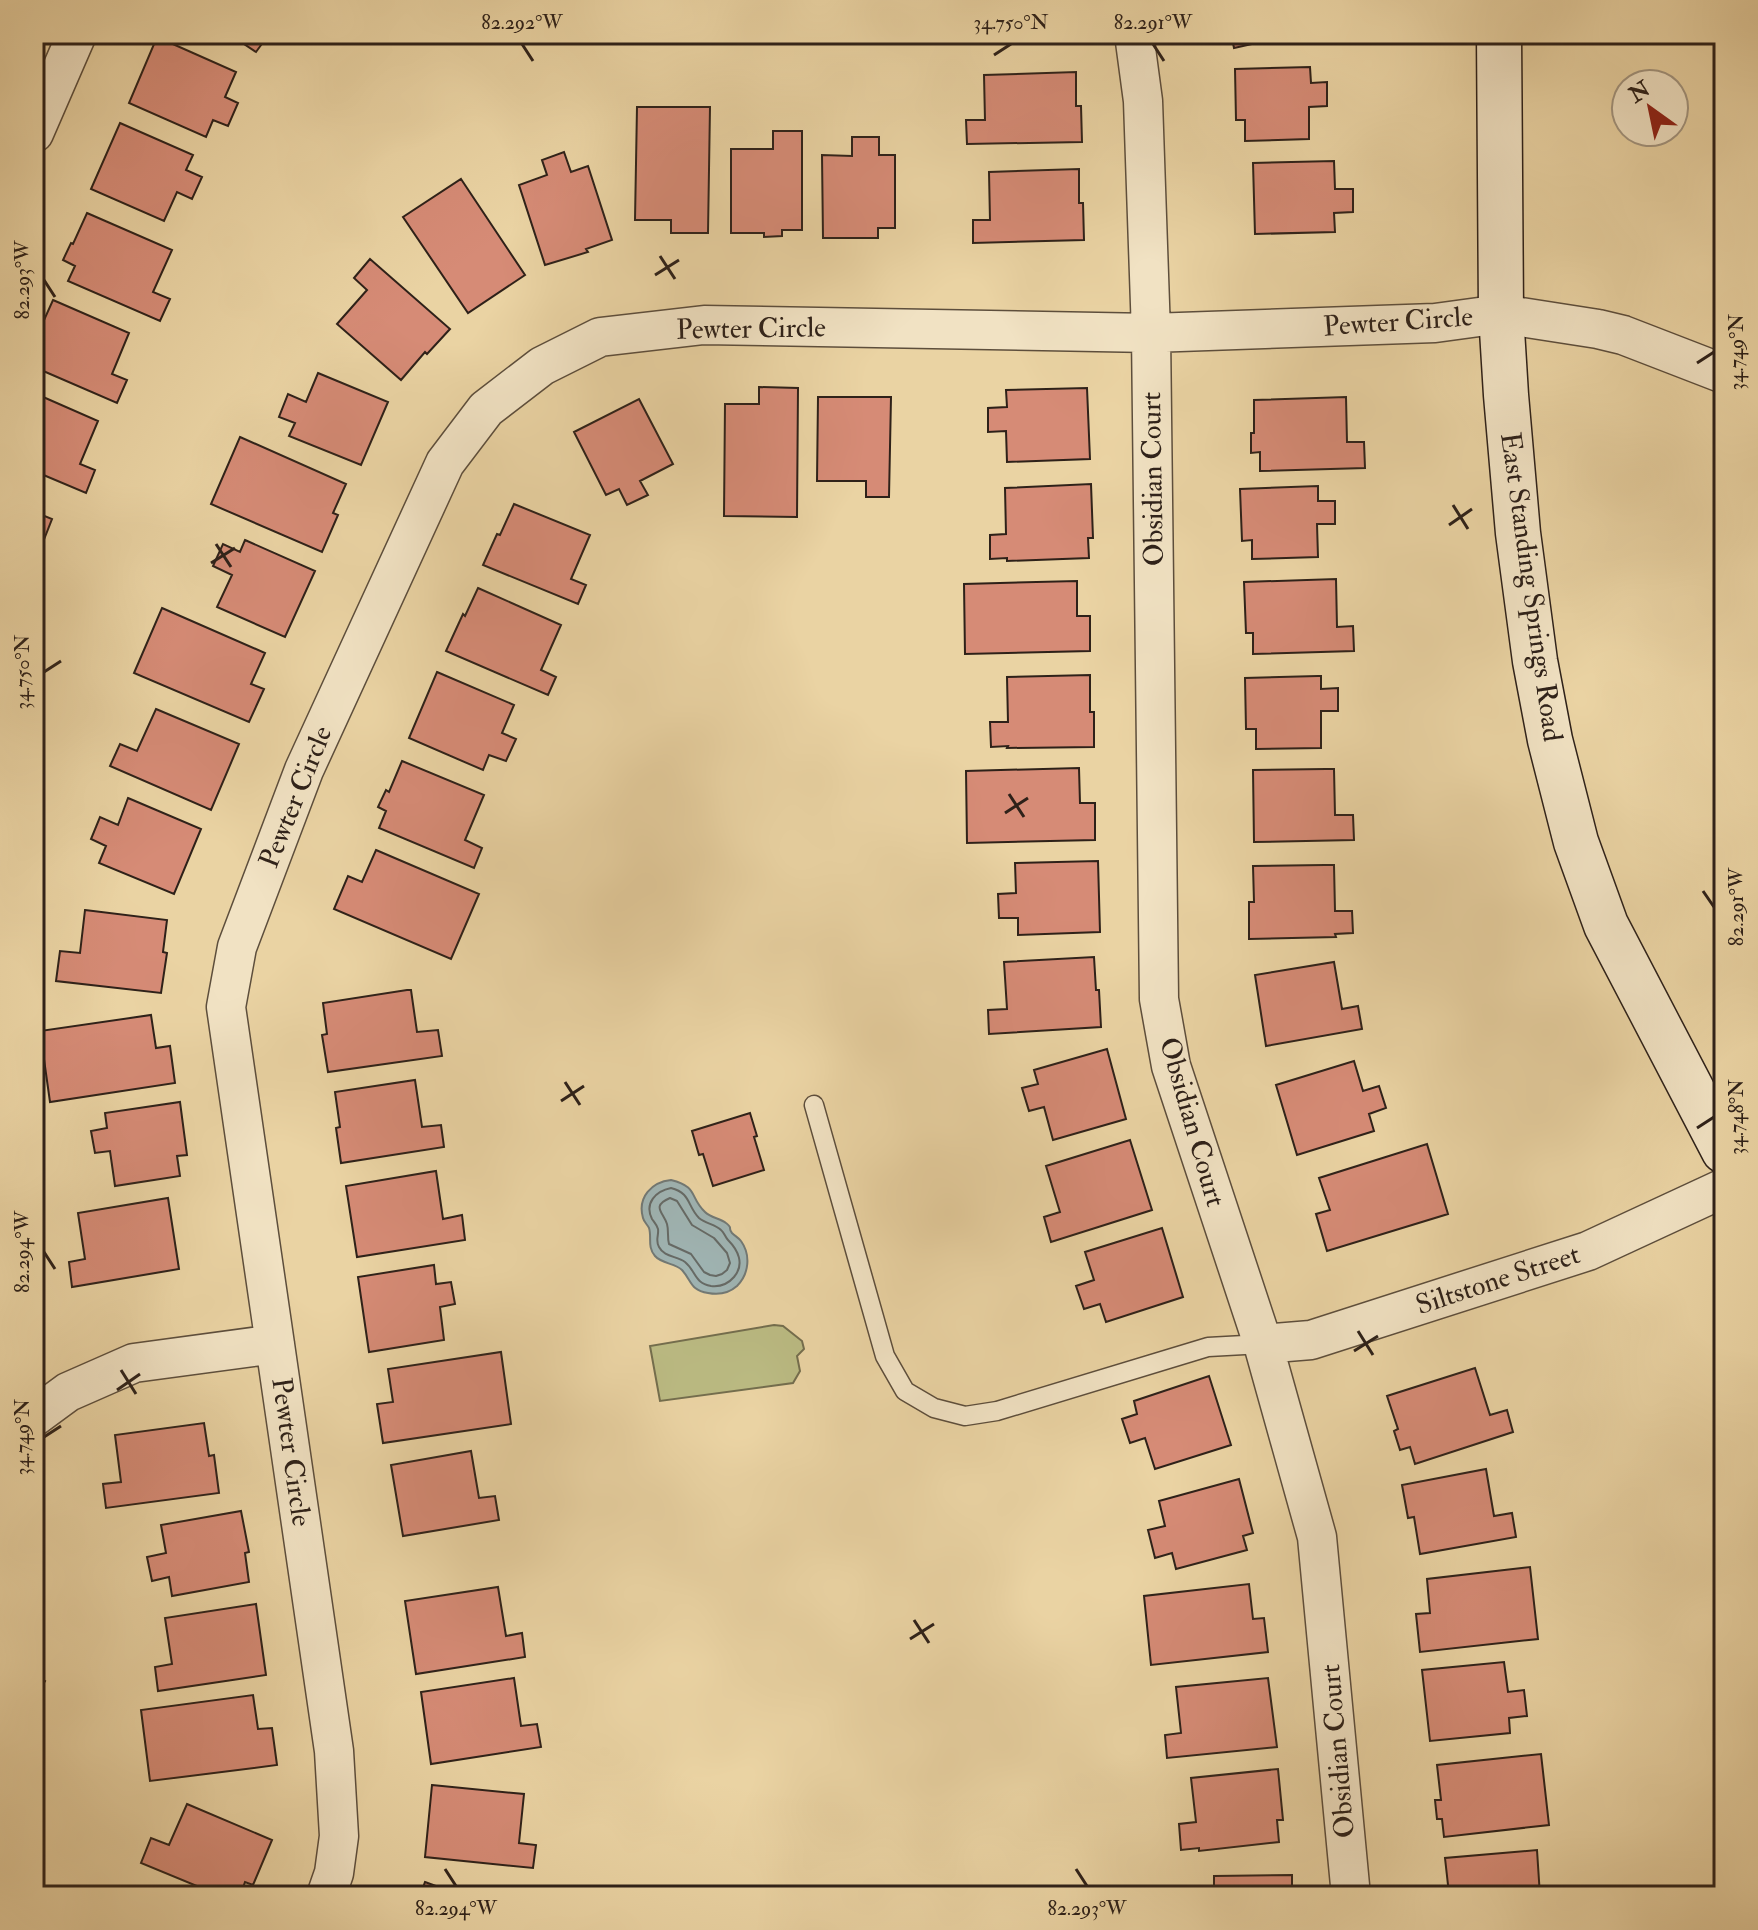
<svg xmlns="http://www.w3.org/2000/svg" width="1758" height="1930" font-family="'IM FELL Double Pica',serif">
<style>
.green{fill:#bbbb83;stroke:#746e4e;stroke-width:2}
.water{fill:#9fb4b3;stroke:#727975;stroke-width:2}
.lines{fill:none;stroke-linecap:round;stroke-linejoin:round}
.shore{stroke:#666a66;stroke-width:2}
.building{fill:#d68b76;stroke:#2e2119;stroke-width:2}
.lane-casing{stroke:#5d4e3c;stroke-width:21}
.street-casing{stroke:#5d4e3c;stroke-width:41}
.secondary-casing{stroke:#2e2119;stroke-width:47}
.lane{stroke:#f1e2c3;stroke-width:18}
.street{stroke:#f1e2c3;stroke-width:38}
.secondary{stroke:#f1e2c3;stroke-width:44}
.ticks{fill:none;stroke:#2e2119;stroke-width:3}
.labels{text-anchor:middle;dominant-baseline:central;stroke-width:6;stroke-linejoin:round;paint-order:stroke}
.street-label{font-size:28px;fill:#2e2119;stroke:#f1e2c3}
.neatline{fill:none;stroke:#2e2119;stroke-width:3}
.ticks-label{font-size:20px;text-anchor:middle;fill:#2e2119}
</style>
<rect width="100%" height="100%" fill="#ead3a3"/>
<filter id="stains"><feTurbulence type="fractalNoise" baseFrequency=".0025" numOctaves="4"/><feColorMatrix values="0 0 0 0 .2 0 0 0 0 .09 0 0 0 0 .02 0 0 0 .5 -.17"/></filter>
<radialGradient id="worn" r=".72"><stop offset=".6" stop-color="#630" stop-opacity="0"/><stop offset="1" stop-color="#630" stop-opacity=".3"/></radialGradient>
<!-- green -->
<path class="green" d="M774 1325 783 1326 802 1341 804 1349 797 1356 800 1371 793 1383 660 1401 650 1346Z"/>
<!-- water -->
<path class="water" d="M671 1180C699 1187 689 1197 705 1212 711 1218 720 1218 726 1223 734 1229 727 1227 732 1233 735 1236 739 1238 741 1241 751 1255 749 1274 737 1286 729 1293 718 1295 708 1293 690 1290 692 1281 682 1270 675 1263 662 1264 655 1256 647 1247 652 1237 649 1228 647 1224 644 1222 643 1218 637 1197 652 1182 671 1180Z"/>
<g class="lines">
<!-- shore -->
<path class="shore" d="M671 1188C691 1193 687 1206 699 1218 706 1224 715 1224 721 1230 724 1232 725 1237 728 1240 738 1250 745 1264 734 1277 728 1284 720 1287 711 1286 694 1283 696 1271 685 1262 677 1256 664 1257 659 1247 655 1240 659 1236 658 1229 657 1225 654 1222 652 1219 644 1203 656 1191 671 1188Z
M670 1198 677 1201 692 1225 714 1238 727 1253 730 1263 727 1270 722 1274 716 1276 710 1275 704 1272 691 1254 669 1244C667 1237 669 1231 667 1224 663 1212 651 1206 670 1198Z"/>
</g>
<!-- building -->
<path class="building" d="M229 34H269L256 52Z
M1231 34H1297L1234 48Z
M157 37 236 72 225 97 238 103 228 126 213 120 206 137 129 103Z
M1310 67 1311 83 1327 82V106L1309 107V139L1245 141V120H1236L1235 69Z
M1076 72V106H1081L1082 142 967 144 966 120H985L984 75Z
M637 107H710L708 233H671V220H635Z
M120 123 193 155 186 170 202 177 192 199 177 192 164 221 91 189Z
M773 131H802V230H782V236L764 237V233H731V149H773Z
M852 137H879V155H895V228H878V238H823L822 155 852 156Z
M564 152 571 172 588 166 612 240 586 249 588 252 545 265 519 185 547 175 542 160Z
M1334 161 1335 189H1353V212L1334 213 1335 232 1255 234 1253 163Z
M1079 169V203H1083L1084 240 973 243V220H990L989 172Z
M461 179 525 275 468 313 403 217Z
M87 213 172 250 153 292 170 299 160 321 68 281 75 266 63 260 71 243 73 244Z
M370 259 450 329 427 354 425 352 401 380 337 324 367 290 354 278Z
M53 300 129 333 112 374 127 380 117 403 34 367V327L40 329Z
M318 373 388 402 361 465 289 436 295 423 279 417 288 394 306 402Z
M759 387 798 388 797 517 724 516 725 404H759Z
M1087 388 1090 459 1007 462 1006 431 988 432V408L1007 407 1006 390Z
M34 393 98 421 80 464 95 470 86 493 34 471Z
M818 397H891L889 497H866V481H817Z
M1346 397 1347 442H1364L1365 468 1260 471V452L1251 453V433H1254V400Z
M639 399 673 464 640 481 648 495 627 505 619 489 606 495 574 432Z
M240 437 346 484 333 513 338 515 322 552 211 504Z
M1091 484 1093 538H1088L1089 558 1007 561V558L990 559V535L1006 534 1005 488Z
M1318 486V501H1335V524H1317L1318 557 1252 559V540L1242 541 1240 489Z
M34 497 42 500 37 513 52 519 43 542 34 539Z
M514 504 590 535 571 579 586 585 578 604 483 565 497 534 500 535Z
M245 540 315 571 285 637 217 607 232 575 213 566 223 544 240 552Z
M1336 579 1337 627 1353 626 1354 651 1253 654V633H1246L1244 582Z
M1077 581V616H1090V651L965 654 964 584Z
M478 588 561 625 541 670 556 677 548 695 446 651 463 614 465 616Z
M162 608 265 653 251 684 264 689 249 722 134 673Z
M437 672 514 705 502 733 516 739 506 761 489 755 483 770 409 738Z
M1090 675V712H1094V747L1007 748 1008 746 991 747 990 722H1008L1007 677Z
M1318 676H1321V689L1338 688V711H1321V748L1256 749V729H1246L1245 678Z
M156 709 239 744 211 810 110 766 120 744 137 751Z
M402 761 484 795 465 840 482 848 474 868 379 828 386 811 378 807 386 790 389 792Z
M1079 768 1080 803H1095V840L967 843 966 771Z
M1326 769H1334L1335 815H1353L1354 840 1254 842 1253 770Z
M128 798 201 829 174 894 99 863 106 846 91 839 100 817 118 825Z
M376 850 479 894 451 959 334 909 348 876 362 882Z
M1098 861 1100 932 1018 935V918H999L998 894 1016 893 1015 863Z
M1325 865H1334L1335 911H1352L1353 933 1335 934 1336 937 1249 939V902H1254L1253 866Z
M85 910 167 920 163 952 167 953 161 993 56 981 60 951 80 953Z
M1094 957 1096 990H1099L1101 1027 989 1034 988 1010 1007 1009 1004 962Z
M1334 962 1342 1009 1358 1006 1362 1029 1266 1046 1255 975Z
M407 990H411L417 1032 438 1030 442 1056 328 1072 322 1035 327 1034 323 1003Z
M151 1015 156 1048 170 1046 175 1083 50 1102 40 1031Z
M1107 1049 1126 1119 1053 1140 1044 1107 1029 1111 1022 1088 1038 1084 1034 1070Z
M1354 1061 1363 1091 1379 1086 1386 1108 1369 1114 1374 1131 1297 1155 1276 1085Z
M415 1080 422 1127 441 1125 444 1147 341 1163 336 1128 340 1127 335 1092Z
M180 1102 187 1155 177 1156 180 1176 115 1186 110 1151 95 1153 91 1131 107 1128 105 1113Z
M750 1113 757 1136 754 1137 764 1170 713 1186 703 1154 699 1155 692 1131Z
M1130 1140 1152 1210 1051 1242 1044 1217 1060 1212 1046 1166Z
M1427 1144 1448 1214 1327 1251 1316 1214 1330 1210 1319 1178Z
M436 1171 443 1219 462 1215 465 1240 357 1257 346 1186Z
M168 1198 179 1269 72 1287 69 1262 85 1259 78 1213Z
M1162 1228 1183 1297 1106 1322 1100 1304 1084 1309 1076 1286 1094 1280 1085 1252Z
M434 1265 436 1284 451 1282 455 1304 440 1307 444 1340 369 1352 358 1277Z
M501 1352 511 1424 383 1443 377 1404 393 1402 388 1369Z
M1475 1368 1490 1415 1507 1410 1513 1432 1415 1464 1410 1447 1400 1450 1394 1431 1398 1429 1387 1396Z
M1209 1376 1231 1445 1155 1469 1145 1438 1130 1443 1122 1419 1137 1414 1134 1401Z
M204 1423 209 1456 214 1455 219 1493 106 1508 103 1484 121 1482 115 1435Z
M471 1451 479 1498 495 1496 499 1520 403 1536 391 1465Z
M1486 1469 1494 1516 1512 1513 1516 1537 1420 1554 1414 1517 1408 1518 1402 1485Z
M1239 1479 1253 1533 1243 1536 1247 1550 1176 1569 1172 1553 1155 1558 1148 1530 1165 1526 1159 1501Z
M241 1511 249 1552 245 1553 249 1582 172 1596 169 1577 152 1581 147 1557 166 1553 161 1525Z
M1530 1567 1538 1639 1420 1652 1416 1614 1430 1613 1427 1579Z
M1249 1584 1253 1619 1264 1618 1268 1652 1151 1665 1144 1596Z
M498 1587 506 1636 522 1633 525 1657 416 1674 405 1601Z
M256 1604 266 1675 158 1691 155 1667 172 1664 165 1618Z
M1504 1662 1508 1692 1524 1690 1527 1716 1509 1718 1510 1733 1430 1741 1422 1670Z
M34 1674 45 1681 34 1699Z
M514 1678 521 1726 537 1724 541 1747 431 1764 421 1692Z
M1268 1678 1277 1747 1167 1758 1165 1735 1181 1733 1176 1687Z
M253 1695 258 1729 272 1728 277 1765 150 1781 141 1710Z
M1541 1754 1549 1825 1444 1837 1442 1819H1437L1435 1800H1441L1437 1765Z
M1278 1769 1283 1820H1277L1279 1842 1199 1851V1848L1181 1850 1179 1824 1196 1822 1191 1778Z
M432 1785 524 1794 519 1843 536 1845 533 1868 425 1857Z
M187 1804 272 1840 253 1885 245 1882 240 1896H221L141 1863 151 1838 169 1845Z
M1537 1850 1540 1896 1558 1894V1896H1445L1449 1894 1445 1858Z
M1292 1875V1896H1197V1891L1214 1890V1876Z
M425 1882 463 1896H420Z"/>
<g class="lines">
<defs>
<path id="lane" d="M814 1105 885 1356 905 1391 934 1408 965 1416 997 1411 1208 1347 1263 1344"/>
<path id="street" d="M1134 34 1143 101 1151 333 1159 999 1171 1066 1263 1344 1317 1537 1351 1896
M34 133 77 34
M1263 1344 1311 1340 1588 1251 1724 1188
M34 1417 68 1392 134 1363 275 1344
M326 1896 334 1873 339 1836 334 1751 226 1007 237 947 304 770 445 463 486 409 542 366 600 337 704 325 1151 333 1435 323 1501 314 1598 329 1623 335 1724 374"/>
<path id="secondary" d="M1499 34 1501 314 1506 395 1518 533 1535 661 1550 740 1576 842 1606 925 1724 1151"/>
</defs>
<!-- lane casing -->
<use href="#lane" class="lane-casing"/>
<!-- street casing -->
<use href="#street" class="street-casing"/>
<!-- secondary casing -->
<use href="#secondary" class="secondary-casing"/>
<!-- lane -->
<use href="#lane" class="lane"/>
<!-- street -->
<use href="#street" class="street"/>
<!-- secondary -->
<use href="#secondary" class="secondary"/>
</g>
<!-- ticks -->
<path class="ticks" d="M522 44 533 61M1153 44 1164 61M994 55 1011 44M660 256 675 279M655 275 679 260M44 280 55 297M1697 363 1714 352M1453 505 1468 529M1449 525 1472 509M216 544 231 567M211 563 235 548M44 672 61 661M1009 794 1024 817M1005 813 1028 798M1703 891 1714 907M565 1082 580 1105M561 1101 584 1086M1697 1128 1714 1117M44 1252 55 1269M1358 1331 1373 1355M1354 1351 1378 1336M121 1370 136 1394M117 1390 140 1374M44 1437 61 1426M914 1620 929 1643M910 1639 934 1624M445 1869 456 1886M1076 1869 1087 1886"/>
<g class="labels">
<!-- street labels -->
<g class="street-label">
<text transform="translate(1398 322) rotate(-4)">Pewter Circle</text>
<text transform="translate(751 329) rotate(-1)">Pewter Circle</text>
<text transform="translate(1153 479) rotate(-91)">Obsidian Court</text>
<text transform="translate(1531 587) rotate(82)">East Standing Springs Road</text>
<text transform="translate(296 797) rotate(-68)">Pewter Circle</text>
<text transform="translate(1192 1122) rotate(74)">Obsidian Court</text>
<text transform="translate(1498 1280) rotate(-18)">Siltstone Street</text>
<text transform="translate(291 1452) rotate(82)">Pewter Circle</text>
<text transform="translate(1338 1751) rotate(-95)">Obsidian Court</text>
</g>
</g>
<!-- margin -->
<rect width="1758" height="1930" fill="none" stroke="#ead3a3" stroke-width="88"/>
<!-- north arrow -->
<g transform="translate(1650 108) rotate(327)"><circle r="38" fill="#f1e2c3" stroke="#a3957f" stroke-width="2"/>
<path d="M0-6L14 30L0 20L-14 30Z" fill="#8f2418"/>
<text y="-12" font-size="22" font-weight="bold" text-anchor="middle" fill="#2e2119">N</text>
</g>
<rect x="44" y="44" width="1670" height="1842" class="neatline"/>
<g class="ticks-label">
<text x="522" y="29">82.292°W</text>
<text x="1011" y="29">34.750°N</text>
<text x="1153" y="29">82.291°W</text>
<text transform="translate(22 280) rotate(-90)" y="7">82.293°W</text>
<text transform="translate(1736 352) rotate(-90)" y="7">34.749°N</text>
<text transform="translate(22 672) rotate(-90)" y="7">34.750°N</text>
<text transform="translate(1736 907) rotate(-90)" y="7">82.291°W</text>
<text transform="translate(1736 1117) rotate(-90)" y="7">34.748°N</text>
<text transform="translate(22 1252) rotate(-90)" y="7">82.294°W</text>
<text transform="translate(22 1437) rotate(-90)" y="7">34.749°N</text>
<text x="456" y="1915">82.294°W</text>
<text x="1087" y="1915">82.293°W</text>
</g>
<rect width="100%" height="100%" filter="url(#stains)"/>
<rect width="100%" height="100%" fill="url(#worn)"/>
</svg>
